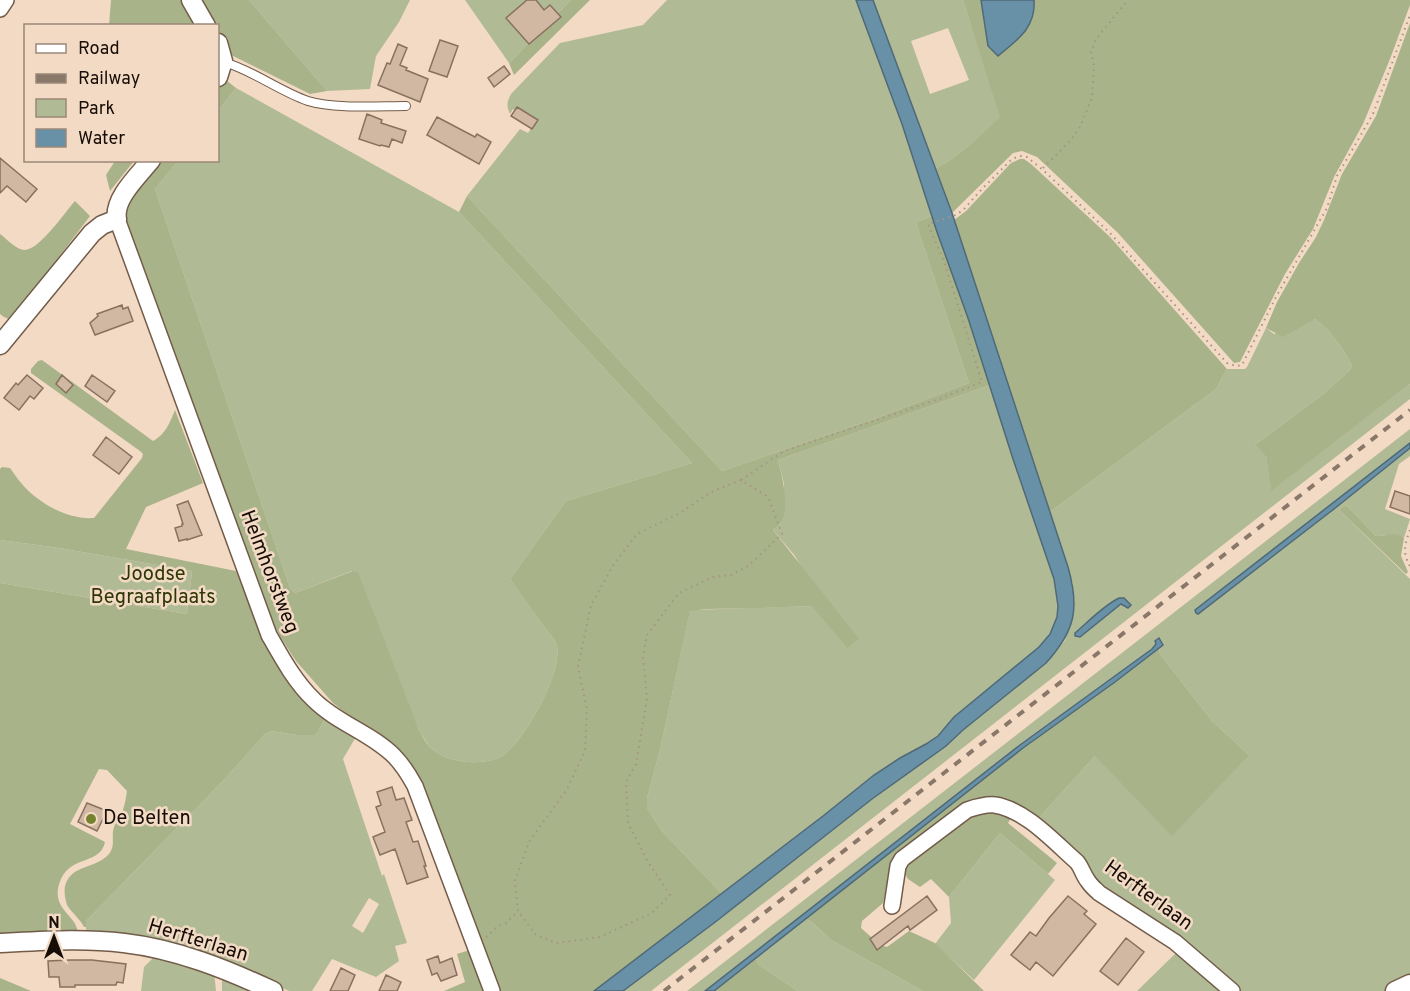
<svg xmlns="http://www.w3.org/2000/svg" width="1410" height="991" font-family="Overpass,sans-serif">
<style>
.green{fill:#b0ba95;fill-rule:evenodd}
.forest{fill:#a8b38a}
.water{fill:#6891a8;stroke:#4f6977;stroke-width:1.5}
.building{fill:#d0b8a3;stroke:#88715e;stroke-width:1.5}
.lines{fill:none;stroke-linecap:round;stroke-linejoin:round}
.service-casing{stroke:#725c49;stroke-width:10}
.minor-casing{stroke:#725c49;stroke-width:18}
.tertiary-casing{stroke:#725c49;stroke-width:21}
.path{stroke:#a69382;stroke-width:2;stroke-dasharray:1.5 4.5;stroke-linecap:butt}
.service{stroke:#fff;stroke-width:8}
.minor{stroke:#fff;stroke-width:15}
.tertiary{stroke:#fff;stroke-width:18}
.rail{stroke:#897769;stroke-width:4;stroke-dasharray:8 8;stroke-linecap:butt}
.poi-dot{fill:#74812f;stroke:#f3dac4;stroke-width:2}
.labels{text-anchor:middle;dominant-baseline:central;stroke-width:5;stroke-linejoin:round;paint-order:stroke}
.street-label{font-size:20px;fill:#160d06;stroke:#f3dac4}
.park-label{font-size:20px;fill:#2d3604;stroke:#f3dac4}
.poi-label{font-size:20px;fill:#160d06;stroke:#f3dac4;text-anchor:start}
</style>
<rect width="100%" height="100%" fill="#f3dac4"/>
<!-- green -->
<path class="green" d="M249 0H410L399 22 376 56 370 89 327 91Z
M465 0H571L509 63Z
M667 0H856L902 124 932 216 916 222 917 226 969 383 877 418 722 471 467 196 520 129 528 133 535 122 513 109 510 114C506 105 507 102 511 94L560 43 643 25Z
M873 0H963L1001 117C980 136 960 156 936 168ZM948 28 969 80 930 94 911 41Z
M236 88 459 212 692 463 566 501 510 579C522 595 533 611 545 628 548 632 554 638 556 643 566 668 524 742 502 756 483 767 443 763 429 746 425 741 422 735 419 730L352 571 295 593 290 588 155 189 178 161 218 160V111Z
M1315 319C1330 330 1344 349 1352 366L1349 371 1322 395 1255 445 1266 455 1271 490 1410 384V399L651 991H623L714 923 872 799 946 746 963 730 1046 663 1057 651 1065 640 1073 584 1050 512 1216 389 1227 369H1245L1247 367 1266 328 1274 334ZM1124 598 1129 602 1125 605 1122 604 1080 637 1075 633 1114 601Z
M990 385C1003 425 1015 465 1029 504 1039 534 1059 576 1058 606 1058 623 1049 635 1039 647L954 717 938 736 926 744 900 758 874 775 848 797 722 894 661 830 647 808V798L660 750 690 610 813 606 847 648 795 556 773 530 781 523 784 484 778 460Z
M1410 429V443L1294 534 1198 614 1334 509 1410 448V456L1399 464 1385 509 1410 519 1404 538C1396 531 1386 537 1376 536L1346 505 1339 510 1410 579V977L1386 991H1240L1193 951 1094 882 1087 865 1037 820 1095 756 1249 755 1212 721 1160 654 1159 648 1163 645 1156 644 1152 649 1020 745 705 991H687Z
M0 540 59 548 192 571 187 614 0 583Z
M326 717 357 735 343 759 382 876 384 874 407 943 395 946 399 961 376 977 332 959 312 991H289L268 981 86 933V921L222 782 265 734 271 731 297 735 319 729ZM369 898 379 904 363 933 352 926Z
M1000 833 1055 880 974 980 935 944 951 923 949 897Z
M806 919 813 923 831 940 923 991H798L759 965 756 959Z
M1177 952 1223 991H1137Z
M156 955 214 972 216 991H141L144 967Z
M222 977 258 991H222Z"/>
<!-- forest -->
<path class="forest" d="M111 0H183L197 26H109Z
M200 0H249L327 91 310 94 225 52 218 35V26L213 25Z
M571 0H590L514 75 509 63Z
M963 0H981L983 7 1032 21 1034 0H1410V5L1390 59 1363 124 1334 177 1313 229 1285 274 1240 362 1234 363 1118 233 1037 157 1022 151 1013 153 952 213 936 168C960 156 980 136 1000 117Z
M1410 23V384L1271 491 1266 456 1255 445 1322 395 1349 371 1352 366C1344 349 1330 330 1315 319L1283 337 1266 328 1277 302 1299 263 1316 237 1324 220 1342 174 1376 116Z
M222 77 236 88 218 111V84Z
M1020 159H1024L1031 164 1110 237 1227 369 1216 389 1050 512 954 220 966 211 1011 163Z
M115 161H134L110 191 106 175Z
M158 161H178L155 189 290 588 295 593 353 571 358 572 419 730C422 735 425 742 429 746 443 763 483 767 502 756 524 742 566 668 556 643 554 638 548 632 545 628 533 612 522 595 510 579L566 501 692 463 459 212 467 196 722 471 877 418 969 383 917 226 916 222 932 216 968 318 990 385 778 460C782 477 791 509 780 524 778 526 775 528 773 530L859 639 847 648 812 606 762 608 707 609 690 611 660 750 647 798V808L661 830 722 894 594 991H498L426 799 353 719 333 703 296 661 281 638 271 620 129 243 123 209Z
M75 201 90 216 11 320 4 317 0 314V234C7 239 15 249 24 250 39 251 65 212 75 201Z
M42 360 153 441C166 434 170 422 175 410L203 483 146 507 126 549 236 571 253 613 326 717 319 729 314 735H297L271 731 265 734 222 782 86 921V927H84C80 919 72 913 67 905 65 899 64 892 65 886 71 864 96 869 109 854 115 846 112 840 113 831 114 824 120 817 123 810 125 804 126 797 127 791L107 770 99 769 70 824 105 842C100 865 72 855 61 879 48 909 77 914 78 933L0 936V583L187 614 192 571 59 548 0 540V469L2 467 10 468C14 473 17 479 22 484 38 503 68 520 94 518L142 458 143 454 140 451 31 373V369L38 361Z
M1346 505 1376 536C1387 537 1395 530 1404 538L1401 556 1408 572 1406 574 1339 510Z
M1159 648 1160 654 1212 721 1249 755 1172 836 1095 756 1037 820 988 801 892 863 883 903 862 921 861 928 880 945 887 947 909 931 935 943 984 991H923L831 940 813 923 806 919 1023 748 1115 682Z
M994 810 1011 818 1008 823 1057 863 1048 874 1000 833 949 897 931 879 920 887 908 879 904 872 906 863 971 813Z
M473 949 488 991H444L465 982 457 954Z
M756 959 759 965 798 991H714Z
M0 978 31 991H0Z"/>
<!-- water -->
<path class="water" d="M856 0H873L952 213 1068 567C1080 609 1075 631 1046 663L963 730 946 746 872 799 714 923 623 991H594L823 816 874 775 900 758 926 744 938 736 954 717 1039 647 1050 634 1057 617 1058 606 1054 579 1013 459 968 318 937 232 902 124Z
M981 0H1034C1036 28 1017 40 998 56L988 46Z
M1410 443V448L1334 509 1198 614 1196 613 1195 610Z
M1119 598H1124L1131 605 1128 608 1121 604 1080 637 1075 636V633C1089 621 1103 606 1119 598Z
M1159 638 1163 645 1115 682 1023 748 714 991H705L1020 745 1152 649 1156 644 1155 641Z"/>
<!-- building -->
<path class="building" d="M527 0H536L544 10 550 5 561 17 529 44 506 18Z
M440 40 458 46 447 77 429 71Z
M398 44 407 48 400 65 407 68 406 70 428 79 420 102 378 85 387 63 390 64Z
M504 66 510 74 494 87 488 78Z
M517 107 538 120 532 129 511 116Z
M367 114 382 120 381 123 406 131 402 143 392 139 389 147 381 145 380 146 359 139Z
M437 117 475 137 477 134 491 142 479 164 427 135Z
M0 158 37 189 26 202 7 186 0 193Z
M122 305 123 309 128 307 133 321 95 335 90 323 98 316 97 314Z
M27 375 43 388 34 399 30 396 19 410 4 398 16 383 18 385Z
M62 375 73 385 66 393 56 384Z
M92 375 115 391 107 402 85 386Z
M106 437 132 457 119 474 93 455Z
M1395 491 1410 496V514L1390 507Z
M188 501 202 535 187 540V539L179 541 175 528 182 526V524H183L177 505Z
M392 787 396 800 404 798 412 820 406 822 413 842 418 841 426 866H424L428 877 407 884 395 849 380 855 373 837 385 832 376 807 381 805 377 792Z
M87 803 107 811 97 831 78 822Z
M927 896 937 910 910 930 908 926 877 950 870 939Z
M1068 896 1087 911 1084 914 1096 924 1053 976 1036 962 1030 970 1011 955 1030 932 1036 936 1049 918Z
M1126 938 1144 952 1118 985 1100 971Z
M438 956 440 963 452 958 457 975 441 981 437 973 432 975 427 960Z
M70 960H92L126 964 123 983 117 982 116 985H75V987H60L59 977H49L48 961Z
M341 968 355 975 348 991H330Z
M386 975 401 982 397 991H379Z"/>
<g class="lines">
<defs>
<path id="service" d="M224 62C254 71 279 91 308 101 333 109 379 106 406 106"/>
<path id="minor" d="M0 9 6 0
M117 219 269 635C282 658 295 682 314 700 337 723 371 733 394 756 403 765 409 775 415 786L492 991
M892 906 898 866 902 859 967 810C976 807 986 804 995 805 1026 810 1054 842 1077 862 1082 868 1083 875 1088 881 1091 886 1095 889 1099 893L1175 942 1232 991"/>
<path id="tertiary" d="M191 0 206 26
M218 43 223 61 218 77
M0 345 92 233 102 225 117 219C113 199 139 175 151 160
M0 943C42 941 83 938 124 943 176 949 226 969 273 991
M1395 991 1410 984"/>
</defs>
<!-- service casing -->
<use href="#service" class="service-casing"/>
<!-- minor casing -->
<use href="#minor" class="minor-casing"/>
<!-- tertiary casing -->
<use href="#tertiary" class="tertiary-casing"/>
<!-- path -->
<path class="path" d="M1043 168 1071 140 1080 127 1092 98 1094 66 1091 53 1096 39 1128 0
M741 480 711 492 680 513 637 534 614 564 591 605 578 667 587 709 585 751 567 789 529 842 515 880 518 911 536 935 556 943 600 937 652 913 670 895 648 862 628 823 626 782 636 764 647 699 643 656 647 635 679 593 713 577 731 575 748 566 782 534 768 497 741 480 784 451 939 399 982 382 945 264 928 224 956 215 964 209 981 190 1012 159 1020 156 1027 157 1042 169 1111 234 1227 363 1236 366 1242 365 1276 297 1327 208 1337 176 1373 114 1410 15
M1410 530C1405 543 1402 553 1410 566
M486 937 498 926 505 924 518 911"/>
<!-- service -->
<use href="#service" class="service"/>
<!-- minor -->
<use href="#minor" class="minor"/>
<!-- tertiary -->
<use href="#tertiary" class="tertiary"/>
<!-- rail -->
<path class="rail" d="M664 991 1410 410"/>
</g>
<!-- markers -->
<circle class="poi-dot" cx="91" cy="819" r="6"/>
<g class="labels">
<!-- street labels -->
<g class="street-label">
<text transform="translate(269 572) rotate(69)">Helmhorstweg</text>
<text transform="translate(1148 896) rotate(36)">Herfterlaan</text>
<text transform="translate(198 941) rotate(17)">Herfterlaan</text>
</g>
<!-- park labels -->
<g class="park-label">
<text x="153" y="575">Joodse<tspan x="153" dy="23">Begraafplaats</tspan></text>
</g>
<!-- poi labels -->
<g class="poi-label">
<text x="103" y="819">De Belten</text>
</g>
</g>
<!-- legend -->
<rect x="24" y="24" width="195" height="138" fill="#f3dac4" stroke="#9b8878" stroke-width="1.5"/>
<rect x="36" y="44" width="30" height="9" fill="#ffffff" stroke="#9b8878" stroke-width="1.5"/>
<text x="78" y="54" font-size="18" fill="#160d06">Road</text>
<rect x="36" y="74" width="30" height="9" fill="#897769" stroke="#9b8878" stroke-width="1.5"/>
<text x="78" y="84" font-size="18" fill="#160d06">Railway</text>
<rect x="36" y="99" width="30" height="18" fill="#b0ba95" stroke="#9b8878" stroke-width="1.5"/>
<text x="78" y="114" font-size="18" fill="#160d06">Park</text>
<rect x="36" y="129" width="30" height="18" fill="#6891a8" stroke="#9b8878" stroke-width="1.5"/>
<text x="78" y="144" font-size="18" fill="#160d06">Water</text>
<!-- north arrow -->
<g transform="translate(54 937)" stroke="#f3dac4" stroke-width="4.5" paint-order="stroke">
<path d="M0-4.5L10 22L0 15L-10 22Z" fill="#160d06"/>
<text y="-9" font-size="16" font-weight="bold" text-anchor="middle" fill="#160d06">N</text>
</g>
</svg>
